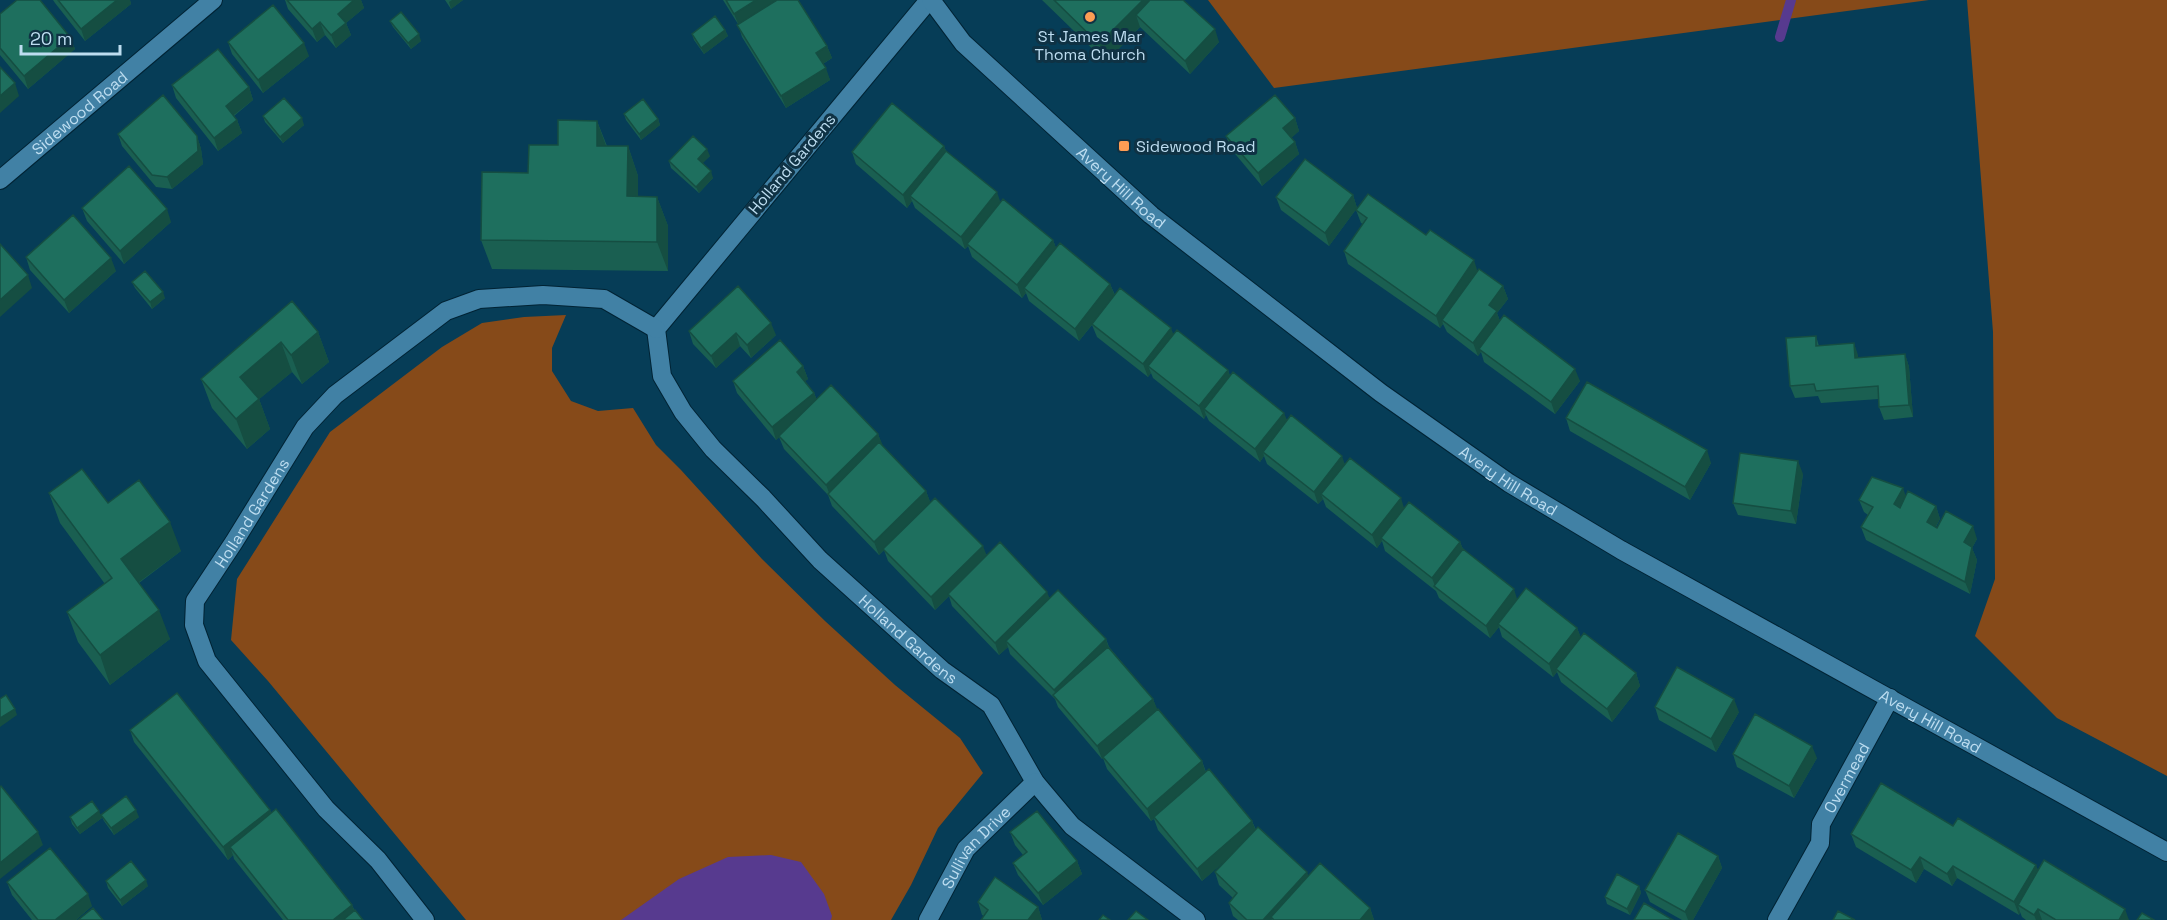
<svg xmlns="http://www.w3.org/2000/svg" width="2167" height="920" font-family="'Space Grotesk',sans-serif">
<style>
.green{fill:#864a19}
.water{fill:#573a8f}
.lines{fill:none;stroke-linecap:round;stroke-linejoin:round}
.stream{stroke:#573a8f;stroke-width:10}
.minor-casing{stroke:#002334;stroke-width:20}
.minor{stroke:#4181a5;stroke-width:18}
.wall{fill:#1a5f51}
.shaded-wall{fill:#154e42}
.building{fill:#1e6f5e;stroke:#154e42;stroke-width:1.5}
.poi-dot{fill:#fd9d54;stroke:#0f3244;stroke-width:2}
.labels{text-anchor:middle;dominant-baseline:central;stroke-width:6;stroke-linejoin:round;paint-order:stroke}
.poi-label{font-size:16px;fill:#bdddf0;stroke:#0f3244}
.street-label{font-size:16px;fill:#bdddf0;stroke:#0f3244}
</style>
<rect width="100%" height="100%" fill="#063d57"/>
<!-- green -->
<path class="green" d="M1208 0H1929L1274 88Z
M1967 0H2167V776L2057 718 1975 636 1995 579 1993 332Z
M566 315 552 348V371L571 401 598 411 633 408 656 445 681 470 762 559 825 621 895 685 960 738 983 773 938 828 911 885 891 920H466L268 681 231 640 237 579 330 432 442 347 482 323 524 317Z"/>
<!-- water -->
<path class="water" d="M771 855 801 862 824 894 832 916 831 920H621L679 879 728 857Z"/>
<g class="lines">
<!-- stream -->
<path class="stream" d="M1780 37 1791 0"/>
<defs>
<g id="minor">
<path id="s1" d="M929 0 656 329 662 376 683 412 713 449 763 498 820 560 942 670 991 705 1035 782 1072 826 1196 920"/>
<path id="s2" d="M931 0 963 43 1151 215 1381 393 1509 483 1621 550 2167 852"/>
<path id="s3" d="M0 180 213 0"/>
<path id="s4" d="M425 920 378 860 326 809 207 661 194 625 195 601 234 542 305 427 335 395 446 311 479 299 543 295 604 299 656 329"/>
<path id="s5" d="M928 920 966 849 1035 782"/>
<path id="s6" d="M1777 920 1820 843 1821 824 1890 698"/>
</g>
</defs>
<!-- minor casing -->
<use href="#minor" class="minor-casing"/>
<!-- minor -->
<use href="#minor" class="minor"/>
</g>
<!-- wall -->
<path class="wall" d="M53 0H130L131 4 85 41 55 3Z
M285 0H361L364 8 346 23 351 35 336 48 325 35 317 42 288 9Z
M445 0H463L451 9Z
M723 0H798L827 46 832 58 823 64 830 80 786 108 742 37 738 24Z
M1042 0H1183L1219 42 1190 74 1140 27 1106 62Z
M0 14 70 37 75 49 28 89 0 55Z
M390 21 421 41 411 49 393 27Z
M725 30 728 36 704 54 694 40 692 34Z
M228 42 309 56 263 93 232 54Z
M172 85 249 87 253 100 234 116 237 120 242 133 218 151 176 98Z
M624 114 658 119 660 125 641 140 626 120Z
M263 116 304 125 283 143 265 122Z
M1295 118 1299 131 1291 138 1295 142 1299 154 1262 186 1231 149 1226 136Z
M597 121 607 146H628L638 176V196L657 197 668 226V271L492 269 481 240 528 173 558 145Z
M118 134 197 136 201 149 203 164 172 189 156 187 122 146Z
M944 146 946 151 1000 202 1053 240 1056 248 1110 284 1115 295 1228 370 1230 376 1345 464 1404 508 1460 542 1463 549 1517 599 1577 628 1581 638 1636 673 1640 686 1612 722 1561 682 1557 672 1553 677 1502 637 1499 627 1490 638 1439 598 1436 591 1385 551 1382 541 1377 548 1326 507 1323 499 1318 504 1267 464 1264 456 1260 462 1209 421 1206 415 1204 419 1153 378 1151 373 1148 377 1097 337 1092 325 1079 341 1029 301 1026 293 1022 298 972 257 968 246 965 249 915 208 912 201 907 208 856 164 852 152Z
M710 156 702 163 713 178 699 193 671 168 669 161Z
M1353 195 1357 208 1329 246 1281 210 1276 197Z
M82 208 171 222 124 264 87 221Z
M1356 210 1478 271 1503 286 1508 299 1497 313 1500 321 1580 381 1555 414 1484 362 1481 352 1478 356 1447 332 1443 324 1440 328 1348 264 1344 251 1363 224 1361 223Z
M26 257 116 271 69 313 30 270Z
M132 282 165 298 152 309 135 288Z
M292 301 318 332 329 362 302 384 292 372 259 399 270 429 247 449 212 408 201 379Z
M689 331 776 335 751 358 740 346 716 368 693 344Z
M1816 336 1819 346 1854 343 1858 358 1905 354 1909 367 1913 417 1884 420 1879 407V399L1821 403 1818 396 1795 398 1790 386Z
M803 366 808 379 805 381 814 393 817 400 878 434 882 445 926 491 930 502 987 555 1050 598 1106 639 1109 647 1153 699 1157 710 1202 761 1206 772 1252 821 1256 830 1308 875 1370 908 1374 920H1238L1233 916 1229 903 1233 898 1219 885 1215 872 1226 860 1202 881 1158 830 1154 819 1151 821 1107 769 1103 758 1102 759 1058 707 1055 699 1010 654 1008 647 999 655 952 606 949 596 935 610 888 561 884 550 879 555 832 506 828 495 784 449 779 437 776 440 737 393 733 381Z
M1566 418 1711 463 1690 500 1570 431Z
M1803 474 1796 524 1738 515 1733 503Z
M49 493 108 503 181 551 139 583 170 639 110 685 78 642 67 612 105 584 60 523Z
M1906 496 1936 506 1940 519 1936 527 1977 539 1972 548 1977 560 1970 594 1866 540 1861 527 1868 515 1864 512 1859 500Z
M1655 707 1739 712 1716 752 1659 720Z
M130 730 270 810 271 813 352 905 355 911 363 920H283L234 859 233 855 228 860 134 742Z
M1733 754 1817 758 1794 798 1737 767Z
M101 815 139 817 114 835 104 821Z
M70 817 102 818 80 834 72 824Z
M1953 826 2038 870 2129 920H2026L2022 917 2020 912 2019 915 1957 878 1952 886 1924 869 1916 883 1856 847 1851 834Z
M1010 832 1077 861 1082 874 1043 905 1018 875 1013 863 1023 855 1015 845Z
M1718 856 1722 868 1693 920H1682L1650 902 1645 890Z
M106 881 148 886 122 906 108 888Z
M7 882 92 906 76 920H32L12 895Z
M1639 886 1641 893 1630 915 1607 904 1605 897Z
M978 902 1038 907 1042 920 984 916 982 915Z"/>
<!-- shaded-wall -->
<path class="shaded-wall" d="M117 0H130L131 4 85 41 81 29Z
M354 0H361L364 8 346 23 351 35 336 48 331 35 338 14Z
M452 0H463L451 9 449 2Z
M756 0H782L739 26 734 14Z
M1143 0H1167L1136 15 1140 27 1106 62 1099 44Z
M320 22 325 35 317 42 312 29Z
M1215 29 1219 42 1190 74 1185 61Z
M725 30 728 36 704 54 701 48Z
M419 34 421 41 411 49 408 43Z
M70 37 75 49 28 89 24 76Z
M304 43 309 56 263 93 258 80Z
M827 46 832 58 821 65 816 53Z
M826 68 830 80 786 108 781 96Z
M15 83 19 96 0 113V96Z
M249 87 253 100 230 118 226 106Z
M302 118 304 125 283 143 280 137Z
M1295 118 1299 131 1288 141 1283 128Z
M658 119 660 125 641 140 639 134Z
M237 120 242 133 218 151 214 138Z
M597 121 608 151 597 146Z
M197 136 201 149 203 164 172 189 167 177Z
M1295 142 1299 154 1262 186 1258 173Z
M628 146 638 176V226L627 196Z
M944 146 949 159 910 196 912 201 907 208 903 195Z
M707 149 710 156 700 166 698 159Z
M711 171 713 178 699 193 696 187Z
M997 192 1001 204 967 244 968 246 965 249 961 237Z
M1353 195 1357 208 1329 246 1325 233Z
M657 197 668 226V271L657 242Z
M167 209 171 222 124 264 120 251Z
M1053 240 1058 253 1024 288 1026 293 1022 298 1017 285Z
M111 258 116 271 69 313 64 300Z
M1474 260 1478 273 1442 320 1443 324 1440 328 1436 316Z
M28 275 32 288 0 317V300Z
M1110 284 1115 296 1079 341 1075 329Z
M1503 286 1508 299 1497 313 1501 324 1479 349 1481 352 1478 356 1473 343 1489 305Z
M163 292 165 298 152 309 150 302Z
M771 323 776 335 751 358 747 345Z
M1171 328 1176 341 1148 366 1151 373 1148 377 1143 364Z
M318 332 329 362 302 384 291 355Z
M736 333 740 346 716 368 711 356Z
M281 342 292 372 251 406 240 377Z
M1854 343 1858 355 1859 371 1855 358Z
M1905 354 1909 367 1913 417 1909 405Z
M803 366 808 379 802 384 797 372Z
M1575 369 1580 381 1555 414 1551 402Z
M1228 370 1232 382 1204 409 1206 415 1204 419 1199 406Z
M814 393 819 405 776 440 772 427Z
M259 399 270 429 247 449 236 419Z
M1284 413 1289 425 1263 452 1264 456 1260 462 1255 449Z
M878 434 883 446 831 498 826 485Z
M1707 450 1711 463 1690 500 1685 487Z
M1342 456 1346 468 1321 494 1323 499 1318 504 1314 492Z
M1798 461 1803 474 1796 524 1791 511Z
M1903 488 1907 500 1898 517 1894 504Z
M926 491 931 504 879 555 874 542Z
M1401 498 1405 511 1381 538 1382 541 1377 548 1372 535Z
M1936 506 1940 519 1931 535 1927 522Z
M170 522 181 551 131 588 121 559Z
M1973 526 1977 539 1972 548 1977 560 1970 594 1965 582 1964 542Z
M1460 542 1465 554 1435 586 1432 578Z
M983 546 988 559 948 594 949 596 935 610 931 597Z
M1514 589 1518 602 1498 624 1499 627 1490 638 1486 626Z
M1047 592 1052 604 1006 641 1008 647 999 655 995 643Z
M159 610 170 639 110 685 100 655Z
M1577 628 1582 640 1556 669 1557 672 1553 677 1549 664Z
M1106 639 1110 652 1057 699 1054 690Z
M1636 673 1640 686 1612 722 1607 709Z
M1153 699 1158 711 1102 759 1097 746Z
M1734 699 1739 712 1716 752 1711 739Z
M15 709 17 715 0 727V718Z
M1812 746 1817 758 1794 798 1789 786Z
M1202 761 1206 774 1151 821 1147 809Z
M136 810 139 817 114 835 111 828Z
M270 810 274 823 230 847 233 855 228 860 223 847Z
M99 811 102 818 80 834 77 828Z
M1252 821 1257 834 1202 881 1197 869Z
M38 832 43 845 0 879V863Z
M1718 856 1722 868 1693 920H1688L1685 912Z
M1920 857 1924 869 1916 883 1911 870Z
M1077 861 1082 874 1043 905 1038 893Z
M2036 865 2041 877 2018 905 2020 912 2019 915 2014 902Z
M1953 866 1957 878 1952 886 1947 874Z
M1307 872 1312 884 1271 917 1272 920H1263Z
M146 880 148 886 122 906 120 900Z
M1639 886 1641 893 1630 915 1627 909Z
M88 894 92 906 76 920H55Z
M352 905 357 917 354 920H333Z
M1038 907 1042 920H1028Z
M1370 908 1374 920H1360Z
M2038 909 2042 920H2036L2034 915Z
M2125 909 2129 920H2119Z"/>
<!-- building -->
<path class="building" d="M17 0H40L70 37 24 76 0 48V14Z
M58 0H117L81 29Z
M287 0H354L338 14 346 23 331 35 320 22 312 29Z
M726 0H756L734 14Z
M777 0H798L827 46 816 53 826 68 781 96 737 25Z
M1054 0H1143L1099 44Z
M1150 0H1183L1215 29 1185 61 1136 15Z
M273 5 304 43 258 80 228 42Z
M401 12 419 34 408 43 390 21Z
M715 16 725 30 701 48 692 34Z
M218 49 249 87 226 106 237 120 214 138 172 85Z
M0 67 15 83 0 96Z
M163 95 197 136 198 151 167 177 152 175 118 134Z
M1275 95 1295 118 1283 128 1295 142 1258 173 1226 136Z
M284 98 302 118 280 137 263 116Z
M643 99 658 119 639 134 624 114Z
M892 103 944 146 903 195 852 152Z
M558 120 597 121V146H628L627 196 657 197V242L481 240 482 172 528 173 529 145H558Z
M693 136 707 149 698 159 711 171 696 187 669 161Z
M946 151 997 192 961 237 910 196Z
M1305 159 1353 195 1325 233 1276 197Z
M129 166 167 209 120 251 82 208Z
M1368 194 1426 235 1430 230 1474 260 1436 316 1344 251 1367 218 1356 210Z
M1003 199 1053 240 1017 285 967 244Z
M73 215 111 258 64 300 26 257Z
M1060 243 1110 284 1075 329 1024 288Z
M0 244 28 275 0 300Z
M1479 269 1503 286 1489 305 1497 311 1473 343 1442 320Z
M145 271 163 292 150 302 132 282Z
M738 286 771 323 747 345 736 333 711 356 689 331Z
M1120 288 1171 328 1143 364 1092 324Z
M292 301 318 332 291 355 281 342 240 377 259 399 236 419 201 379Z
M1504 315 1575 369 1551 402 1479 349Z
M1177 330 1228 370 1199 406 1148 366Z
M1816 336V346L1854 343 1855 358 1905 354 1909 405 1879 407 1878 386 1816 391 1814 384 1790 386 1786 338Z
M780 340 803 366 797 372 814 393 772 427 733 381Z
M1233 372 1284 413 1255 449 1204 409Z
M1587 382 1707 450 1685 487 1566 418Z
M831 385 878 434 826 485 779 436Z
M1291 415 1342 456 1314 492 1263 452Z
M879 442 926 491 874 542 828 494Z
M1740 453 1798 461 1791 511 1733 503Z
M1350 458 1401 498 1372 535 1321 494Z
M82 469 108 503 139 480 170 522 121 559 159 610 100 655 67 612 112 578 49 493Z
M1872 477 1903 488 1894 504 1900 508 1908 491 1936 506 1927 522 1937 528 1946 511 1973 526 1964 542 1972 547 1965 582 1861 527 1873 507 1859 500Z
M935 498 983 546 931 597 883 549Z
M1409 502 1460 542 1432 578 1381 538Z
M1000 542 1047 592 995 643 948 594Z
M1463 549 1514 589 1486 626 1434 586Z
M1526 588 1577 628 1549 664 1498 624Z
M1058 590 1106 639 1054 690 1006 641Z
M1584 633 1636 673 1607 709 1556 669Z
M1108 647 1153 699 1097 746 1053 695Z
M1677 667 1734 699 1711 739 1655 707Z
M177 693 270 810 223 847 130 730Z
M6 695 15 709 0 718V699Z
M1158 709 1202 761 1147 809 1103 757Z
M1755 714 1812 746 1789 786 1733 754Z
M1209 769 1252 821 1197 869 1154 817Z
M1881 783 1953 826 1958 818 2036 865 2014 902 1953 866 1947 874 1920 857 1911 870 1851 834Z
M1 786 38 832 0 863V787Z
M126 796 136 810 111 828 101 815Z
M92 801 99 811 77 828 70 817Z
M276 809 352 905 333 920H288L230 847Z
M1037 811 1077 861 1038 893 1013 863 1027 852 1010 832Z
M1258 827 1307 872 1263 920H1247L1229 903 1237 893 1215 872Z
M1678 833 1718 856 1685 912 1645 890Z
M50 848 88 894 55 920H38L7 882Z
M2044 860 2125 909 2119 920H2056L2038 909 2034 915 2018 905Z
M131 861 146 880 120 900 106 881Z
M1320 863 1370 908 1360 920H1274L1271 917Z
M1617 874 1639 886 1627 909 1605 897Z
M995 877 1038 907 1028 920H981L988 910 978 902Z
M1644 903 1673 920H1634Z
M93 908 103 920H78Z
M355 910 363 920H343Z
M1136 911 1148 920H1128Z
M1838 911 1855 920H1833Z
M2142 913 2154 920H2137Z
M1103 915 1110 920H1099Z"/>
<!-- markers -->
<g class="poi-dot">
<circle cx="1090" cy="17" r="6"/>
<rect x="1118" y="140" width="12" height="12" rx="3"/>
</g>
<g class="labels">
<!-- poi labels -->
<g class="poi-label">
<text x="1090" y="36">St James Mar<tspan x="1090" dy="18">Thoma Church</tspan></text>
<text x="1136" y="146" text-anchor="start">Sidewood Road</text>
</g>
<!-- street labels -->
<g class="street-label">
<text stroke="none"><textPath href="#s3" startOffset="104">Sidewood Road</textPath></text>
<text transform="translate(792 164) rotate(-50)">Holland Gardens</text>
<text stroke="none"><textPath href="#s2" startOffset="268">Avery Hill Road</textPath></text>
<text stroke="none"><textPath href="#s2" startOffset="754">Avery Hill Road</textPath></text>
<text stroke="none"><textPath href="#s4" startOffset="506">Holland Gardens</textPath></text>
<text stroke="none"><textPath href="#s1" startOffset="837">Holland Gardens</textPath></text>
<text stroke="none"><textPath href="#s2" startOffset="1240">Avery Hill Road</textPath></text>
<text stroke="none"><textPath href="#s6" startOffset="160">Overmead</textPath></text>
<text stroke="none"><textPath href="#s5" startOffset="88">Sullivan Drive</textPath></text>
</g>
</g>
<!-- scale -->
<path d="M21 45v9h99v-9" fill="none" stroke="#bdddf0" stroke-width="3"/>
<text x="30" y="45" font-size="18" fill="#bdddf0" stroke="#0f3244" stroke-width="4.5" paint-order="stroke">20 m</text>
</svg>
